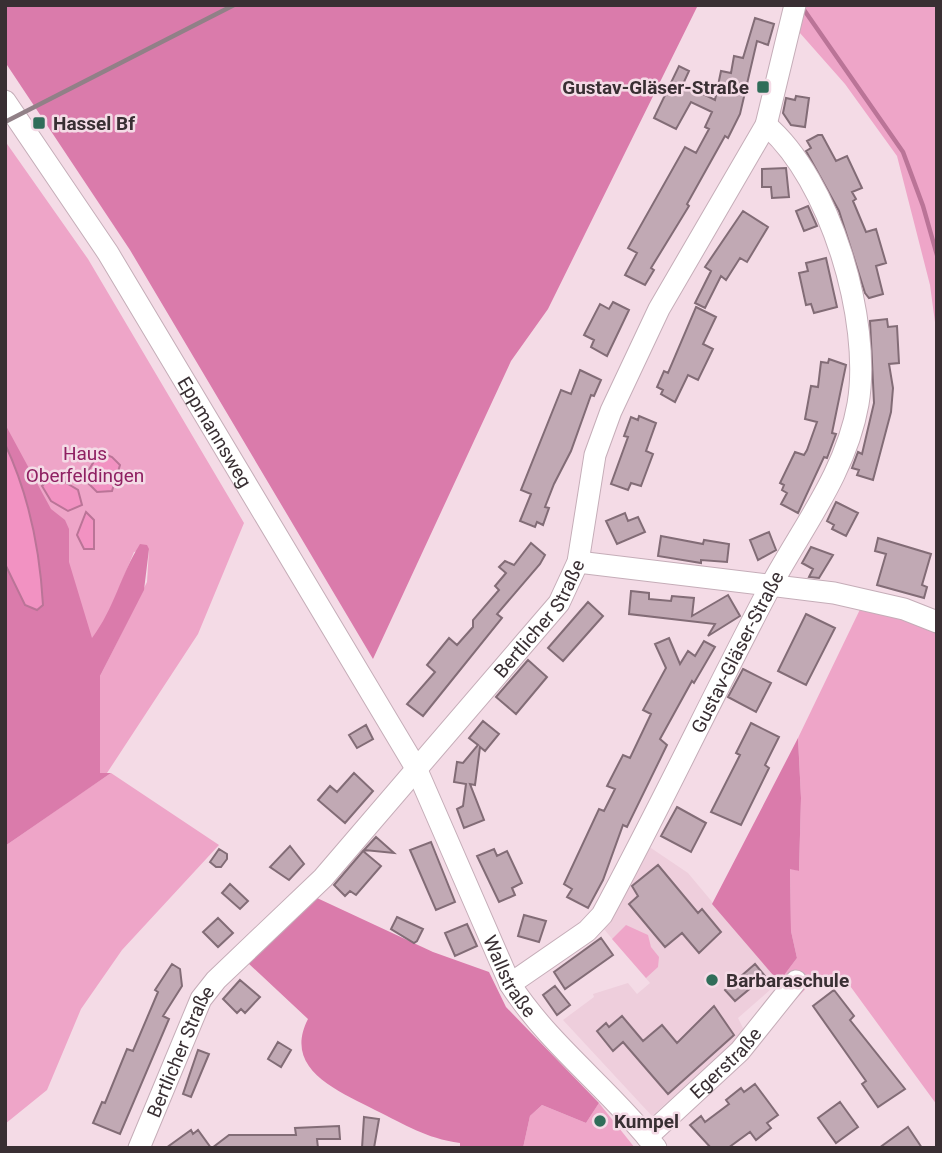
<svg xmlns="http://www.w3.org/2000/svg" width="942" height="1153" font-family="Roboto,sans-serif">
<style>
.built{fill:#eecedc}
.green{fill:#eea5c8;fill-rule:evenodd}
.forest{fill:#da7bab}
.water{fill:#f292c2;stroke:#ba7497;stroke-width:2}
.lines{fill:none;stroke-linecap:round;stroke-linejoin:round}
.stream{stroke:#ba7497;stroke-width:4.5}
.building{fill:#c1a9b4;stroke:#826c76;stroke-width:2}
.minor-casing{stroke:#c5adb8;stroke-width:23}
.minor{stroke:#fff;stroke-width:21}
.rail{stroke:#918087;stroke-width:4.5}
.poi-dot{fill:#306d59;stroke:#f4dbe6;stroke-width:2.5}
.labels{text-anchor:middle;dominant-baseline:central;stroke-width:5;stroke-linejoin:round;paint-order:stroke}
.poi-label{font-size:19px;font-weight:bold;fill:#392f33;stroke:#f4dbe6;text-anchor:start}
.street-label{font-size:19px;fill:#392f33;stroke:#f4dbe6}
.park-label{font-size:19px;fill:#8f2062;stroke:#f4dbe6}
</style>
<rect width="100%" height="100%" fill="#f4dbe6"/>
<!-- built -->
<path class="built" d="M648 846 688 873 779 982 738 1018 745 1032 652 1116 563 1020 594 997 593 994 628 983 637 994 650 983 603 928Z"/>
<!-- green -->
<path class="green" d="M798 5H937V337L930 285 897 156 845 84 792 24Z
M5 141 88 259 244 523 198 634 107 773 100 774 99 761 77 796 111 773 219 845 122 950 81 1009 47 1090 5 1124V846L67 803 5 836ZM149 549 147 582 100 676 99 727 97 642 134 552Z
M865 599 937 622V1105L845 979 813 981 795 1000 779 982 797 958 791 931 790 868 799 871 801 798 798 738Z
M626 925 648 935 651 947 659 957 658 967 646 978 612 939Z
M599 1103 635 1148H523L530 1116 542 1105 586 1123Z"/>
<!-- forest -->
<path class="forest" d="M5 5H698L548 309 511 361 373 659 130 250 5 62Z
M5 424 51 509 65 520 69 529V562L92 638C114 609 121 574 140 544L147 545 149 549 144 590 100 676V773H111L5 846Z
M798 738 801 798 799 871 790 869 791 931 797 958 779 982 712 904Z
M317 898 433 952 489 972 506 1007 599 1103 586 1123 542 1105 530 1116 523 1148H460V1143C425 1138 406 1125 375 1110 339 1091 282 1070 308 1019L248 963Z"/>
<!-- water -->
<path class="water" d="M5 444C28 493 40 551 43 605L37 610 25 605 5 564Z
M100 452 112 457 120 465 112 491 97 492 88 483V471Z
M53 475 78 490 82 505 68 511 51 501 42 486Z
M86 512 94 520V549H84L77 535Z"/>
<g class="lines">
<!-- stream -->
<path class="stream" d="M802 7 903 152 923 206 937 255"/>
</g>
<!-- building -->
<path class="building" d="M755 18 774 24 768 45 757 41 740 114 728 138 725 136 687 204 689 206 651 268 654 270 645 285 625 275 637 253 628 248 685 147 696 153 709 129 705 127 712 112 691 102 676 129 654 118 679 66 689 71 683 84 715 100 721 71 731 73 734 56 743 58Z
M796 96 809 98 805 127 791 125 783 113 786 98 795 100Z
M818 135H822L836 161 847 156 862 188 852 192 856 199 853 201 866 232 876 229 886 263 876 266 883 294 869 298 865 293 839 211 806 151 811 148 807 141Z
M786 168 789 197 772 198 771 187H762V169Z
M808 206 817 226 804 231 796 211Z
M743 211 768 227 747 262 740 258 726 280 721 276 705 308 695 303 711 271 705 267Z
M826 258 837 307 814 313 811 304 806 305 799 273 808 271 806 263Z
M613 302 629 310 607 356 591 347 594 340 584 335 600 304 609 309Z
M696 307 716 317 703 344 713 349 698 380 688 375 675 402 661 394 663 390 657 387 664 371 668 373Z
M887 319 888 327 897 326 899 363 889 364 893 388 891 412 873 480 857 475 859 470 852 468 858 452 862 454 874 403 870 321Z
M829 359 846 365 832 433 836 434 827 458 824 457 798 513 781 504 787 493 782 490 784 485 780 483 795 452 804 455 807 450 817 422 805 419 811 386 818 387 821 362 828 363Z
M580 370 601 380 594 396 591 395 571 451 554 484 545 507 549 508 543 525 537 522 535 527 520 521 531 494 521 490 561 390 571 394Z
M639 416 656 423 646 451 653 454 641 486 631 483 628 490 611 484 628 437 624 436 631 417 638 420Z
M836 502 858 513 846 536 832 529 834 525 827 521Z
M625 513 628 521 638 517 645 532 617 544 606 521Z
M769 532 776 550 758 560 750 540Z
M661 536 703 544 704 540 729 544 727 562 701 560V563L658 556Z
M878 538 931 554 922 585 927 587 924 598 877 585 886 554 875 551Z
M531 543 545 555 540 564 497 614 502 618 423 716 407 704 435 672 427 665 449 638 457 645 473 627V620L499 590 495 586 506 573 499 567 505 561 514 565Z
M811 547 833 555 819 578 809 577 813 569 802 563Z
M631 591 649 593V599L671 601 672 596 694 598 692 616 728 595 740 616 708 636 715 624 629 614Z
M588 602 603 616 563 661 548 648Z
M806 614 835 628 806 685 778 671Z
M669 638 680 664 688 651 695 656 704 641 715 647 694 683 692 681 660 739 667 745 627 827 623 825 603 880 588 908 567 897 572 889 564 884 599 809 604 811 615 789 607 786 623 755 630 758 651 714 643 710 666 668 655 644Z
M528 660 547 677 516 714 496 697Z
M743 669 771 683 756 712 728 697Z
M483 721 499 734 485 751 480 747 475 785 470 784 484 820 464 828 457 809 463 806 466 784 454 782 457 762 463 763 478 745 469 738Z
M751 723 779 737 765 765 769 768 741 825 711 812 740 755 736 753Z
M366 725 373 739 357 748 349 735Z
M354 773 373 791 345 823 318 800 330 786 337 792Z
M677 807 706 823 691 852 661 836Z
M376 837 394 853 364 850Z
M431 842 455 902 436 910 410 850Z
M290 846 304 864 289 880 270 867Z
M219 849 227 854V859L221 867H216L210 862Z
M494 849 497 856 507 851 522 883 512 888 515 895 499 902 477 856Z
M363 851 381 866 356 895 350 891 345 896 334 885Z
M658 865 698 913 702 909 721 932 699 953 682 933 665 947 629 904 638 896 632 886Z
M230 884 248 901 240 909 222 893Z
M524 915 546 921 539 942 518 936Z
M397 917 423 929 417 941 414 943 391 929Z
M218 918 233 933 218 947 203 932Z
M467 924 477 946 455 956 445 933Z
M601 938 613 955 565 989 554 972Z
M172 964 180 969 182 986 163 1016 169 1019 120 1134 93 1123 102 1102 105 1103 127 1049 133 1051 158 992 155 990Z
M755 964 765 976 735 1001 725 990Z
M240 980 260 997 245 1013 241 1009 237 1013 223 999Z
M555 986 570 1005 557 1015 543 995Z
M834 990 854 1016 850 1020 905 1089 878 1107 862 1084 866 1081 813 1006Z
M714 1006 734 1035 668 1094 623 1042 613 1051 597 1031 606 1023 609 1027 622 1016 643 1041 662 1025 677 1043Z
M278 1042 291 1050 281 1067 268 1059Z
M198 1050 209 1054 191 1097 183 1094Z
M755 1084 778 1115 767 1123 771 1128 756 1140 750 1132 728 1148H711L690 1125 701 1116 705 1122 729 1104 726 1100 741 1088 744 1092Z
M840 1102 858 1127 836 1143 818 1118Z
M364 1117 379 1119 374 1148H362Z
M339 1126 340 1139H317L318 1148H212L229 1135H296L295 1128Z
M908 1127 922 1148H879Z
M191 1130 193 1134 198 1130 211 1148H166Z"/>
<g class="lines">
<defs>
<g id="minor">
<path id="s1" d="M5 101 108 253 416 768 510 984C549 1045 611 1090 656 1148"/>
<path d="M578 562 834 593 904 609 937 622"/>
<path id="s2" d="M510 984 587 931 602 915C660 808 712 697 769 589 801 529 846 473 858 404 872 321 830 179 766 125"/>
<path id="s3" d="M647 1137 740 1051 796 981"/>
<path id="s4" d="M139 1148 201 999 216 980 323 878 559 603 578 562 595 455 611 411 659 309 766 125 795 5"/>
</g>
</defs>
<!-- minor casing -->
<use href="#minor" class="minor-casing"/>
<!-- minor -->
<use href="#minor" class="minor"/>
<!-- rail -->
<path class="rail" d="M5 122 234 5"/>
</g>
<!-- markers -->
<g class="poi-dot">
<rect x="756" y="80" width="14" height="14" rx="3.5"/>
<rect x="32" y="116" width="14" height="14" rx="3.5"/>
<circle cx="712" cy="980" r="7"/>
<circle cx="600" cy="1121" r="7"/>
</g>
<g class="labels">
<!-- poi labels -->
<g class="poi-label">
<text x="749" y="87" text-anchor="end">Gustav-Gläser-Straße</text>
<text x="53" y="123">Hassel Bf</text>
<text x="726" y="980">Barbaraschule</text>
<text x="614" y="1121">Kumpel</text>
</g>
<!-- street labels -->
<g class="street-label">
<text stroke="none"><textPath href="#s1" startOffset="392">Eppmannsweg</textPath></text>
<text stroke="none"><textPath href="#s4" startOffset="672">Bertlicher Straße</textPath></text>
<text stroke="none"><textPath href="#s2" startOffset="411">Gustav-Gläser-Straße</textPath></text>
<text stroke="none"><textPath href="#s1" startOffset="1012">Wallstraße</textPath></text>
<text stroke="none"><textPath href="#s4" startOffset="105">Bertlicher Straße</textPath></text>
<text stroke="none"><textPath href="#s3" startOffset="108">Egerstraße</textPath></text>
</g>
<!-- park labels -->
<g class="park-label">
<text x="85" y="453">Haus<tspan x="85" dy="22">Oberfeldingen</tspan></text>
</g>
</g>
<!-- border -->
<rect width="942" height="1153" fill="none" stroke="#392f33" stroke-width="14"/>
</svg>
